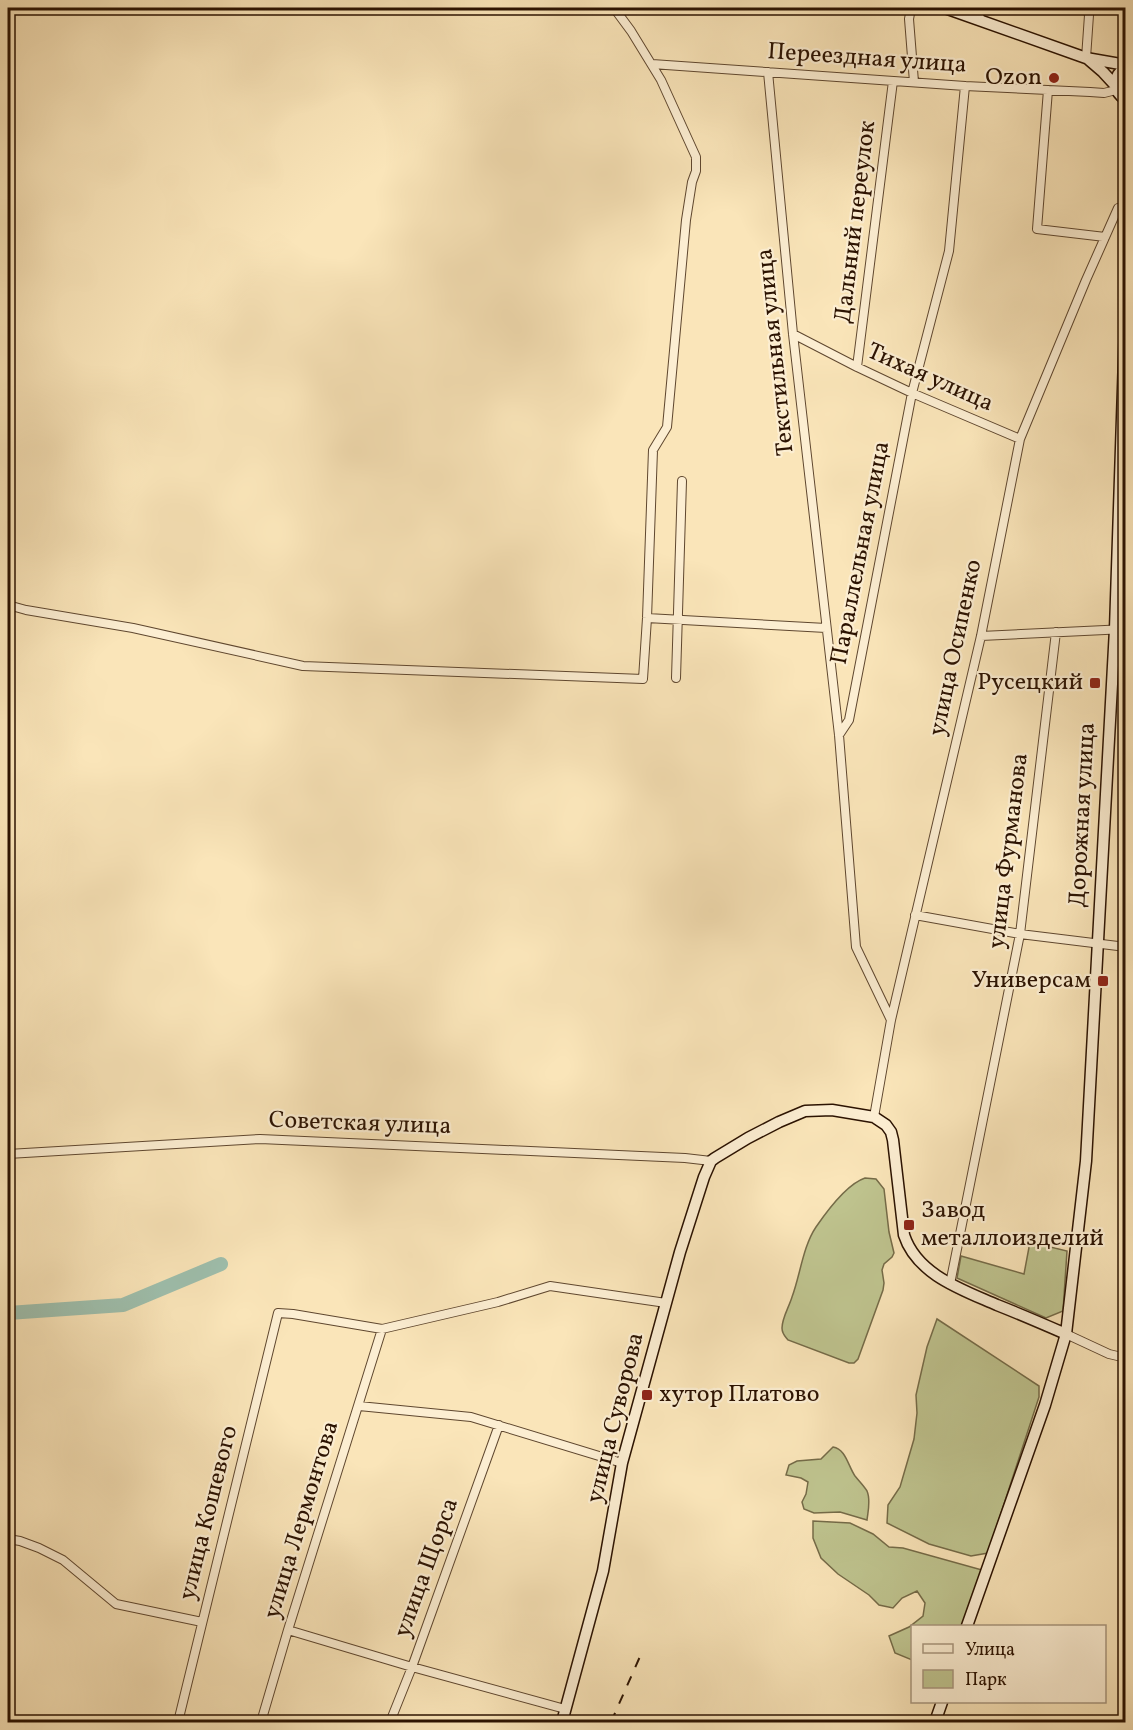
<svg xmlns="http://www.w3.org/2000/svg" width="1133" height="1730" font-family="Vollkorn,serif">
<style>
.green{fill:#bfc48f;stroke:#756b48;stroke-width:1.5}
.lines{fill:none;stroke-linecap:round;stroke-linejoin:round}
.river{stroke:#9ebfad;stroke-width:14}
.street-casing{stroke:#5f472f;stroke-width:10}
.secondary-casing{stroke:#2b1201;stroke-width:13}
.street{stroke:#fceed2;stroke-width:8}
.secondary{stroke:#fceed2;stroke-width:10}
.rail{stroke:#2b1201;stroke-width:2;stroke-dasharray:10 10;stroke-linecap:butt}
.poi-dot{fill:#8f2418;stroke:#fceed2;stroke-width:2}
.labels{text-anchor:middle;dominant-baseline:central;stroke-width:4.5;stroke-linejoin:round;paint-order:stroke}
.street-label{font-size:24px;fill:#2b1201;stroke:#fceed2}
.poi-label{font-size:24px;fill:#2b1201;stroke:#fceed2;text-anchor:end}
</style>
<rect width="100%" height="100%" fill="#fae5b9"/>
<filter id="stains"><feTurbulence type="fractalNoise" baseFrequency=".00333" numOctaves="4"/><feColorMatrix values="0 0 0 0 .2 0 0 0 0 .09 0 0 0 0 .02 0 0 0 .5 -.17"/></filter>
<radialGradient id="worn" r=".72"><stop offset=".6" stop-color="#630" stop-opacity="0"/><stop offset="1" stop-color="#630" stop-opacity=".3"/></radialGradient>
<!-- green -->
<path class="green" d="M865 1178 876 1179 884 1189 889 1232 894 1253 892 1257 884 1264 882 1270 884 1283 883 1290 858 1359 854 1363H849L788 1340C785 1336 782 1334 782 1328 782 1318 789 1307 792 1297 800 1276 803 1246 816 1227 827 1211 847 1184 865 1178Z
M1030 1242 1067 1251 1063 1311 1046 1318 957 1278 961 1256 1024 1274Z
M937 1319 1039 1386V1397L988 1553 971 1556 929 1544 887 1523 888 1505 900 1487 914 1439 917 1413 916 1395 927 1347Z
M833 1447C846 1449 848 1466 855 1476 859 1481 864 1486 867 1491 871 1500 868 1511 867 1520L840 1512 814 1513 804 1509 802 1502 806 1494 808 1482 801 1478 786 1475 789 1465 797 1461 821 1459Z
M813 1521 850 1523 873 1534 889 1547 903 1548 982 1570 963 1626H912V1660L895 1653 889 1636 909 1627 923 1616 925 1603 917 1591 902 1598 893 1608 879 1605 869 1595 838 1574 821 1558 813 1538Z"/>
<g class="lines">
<!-- river -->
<path class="river" d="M8 1313 123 1305 221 1264"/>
<defs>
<path id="street" d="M911 8 909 19 914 82
M978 8 980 20
M1086 58 1089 15 1086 8
M652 64 965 86 1090 92 1104 93 1116 90
M768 72 793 334 839 735 856 947 891 1020
M1048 90 1037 229 1105 237
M793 334 857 367 912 393 1020 439
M857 367 893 81
M8 605 26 610 133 628 303 666 643 679 647 618 653 450 667 427 686 220 692 182 696 171V157L661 80 631 31 614 8
M647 618 826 628
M981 636 1126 629
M676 678 682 481
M839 735 849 720 912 393 949 251 965 86
M915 915 1020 934 1126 947
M874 1117 891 1020 981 636 1020 439 1086 280 1118 208 1126 206
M8 1154 260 1139 685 1158 711 1161
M950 1284 1020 934 1056 632
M1066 1334 1109 1354 1126 1358
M359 1406 471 1417 622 1463
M8 1539 20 1541 39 1548 63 1560 116 1604 202 1622
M288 1630 412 1667 565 1709
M178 1722 278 1313 293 1314 382 1329 498 1302 550 1286 666 1303
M261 1722 288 1630 382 1329
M390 1722 412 1667 499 1425"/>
<path id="secondary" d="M945 8 1086 58 1126 65
M1089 60 1103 72 1115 85
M1126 67C1112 76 1112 91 1126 100
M967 1626 1045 1405 1066 1334 1086 1161 1115 629 1126 297
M562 1722 603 1571 622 1463 680 1252 704 1177 711 1161 715 1158 748 1138 779 1122 805 1111 832 1110 874 1117 886 1125 891 1132 893 1140 904 1235C917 1275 963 1290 997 1305 1020 1314 1043 1324 1066 1334
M935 1722 942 1702"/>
</defs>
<!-- street casing -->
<use href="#street" class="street-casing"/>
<!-- secondary casing -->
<use href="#secondary" class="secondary-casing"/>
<!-- street -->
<use href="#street" class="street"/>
<!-- secondary -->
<use href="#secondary" class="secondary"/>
<!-- rail -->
<path class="rail" d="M611 1722 642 1652"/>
</g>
<!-- markers -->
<g class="poi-dot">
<circle cx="1054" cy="78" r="6"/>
<rect x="1089" y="677" width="12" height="12" rx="3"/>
<rect x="1097" y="975" width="12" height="12" rx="3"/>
<rect x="903" y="1219" width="12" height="12" rx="3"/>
<rect x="641" y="1389" width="12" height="12" rx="3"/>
</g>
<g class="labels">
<!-- street labels -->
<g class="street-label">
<text transform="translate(867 59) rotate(4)">Переездная улица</text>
<text transform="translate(856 222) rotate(-83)">Дальний переулок</text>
<text transform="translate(776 352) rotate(-96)">Текстильная улица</text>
<text transform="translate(930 378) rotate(24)">Тихая улица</text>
<text transform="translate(861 553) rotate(-79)">Параллельная улица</text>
<text transform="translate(956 648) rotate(-78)">улица Осипенко</text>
<text transform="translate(1083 815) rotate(-87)">Дорожная улица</text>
<text transform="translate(1009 851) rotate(-83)">улица Фурманова</text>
<text transform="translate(360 1124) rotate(2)">Советская улица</text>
<text transform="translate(616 1418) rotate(-76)">улица Суворова</text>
<text transform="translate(209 1513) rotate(-76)">улица Кошевого</text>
<text transform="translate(302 1520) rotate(-73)">улица Лермонтова</text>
<text transform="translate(427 1568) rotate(-70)">улица Щорса</text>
</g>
<!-- poi labels -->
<g class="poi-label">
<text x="1042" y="78">Ozon</text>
<text x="1083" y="683">Русецкий</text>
<text x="1091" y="981">Универсам</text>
<text x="921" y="1211" text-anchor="start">Завод<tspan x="921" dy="28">металлоизделий</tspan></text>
<text x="659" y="1395" text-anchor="start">хутор Платово</text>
</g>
</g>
<!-- margin -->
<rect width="1133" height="1730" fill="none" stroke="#fae5b9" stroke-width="30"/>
<rect x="9" y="9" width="1115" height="1712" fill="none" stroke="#2b1201" stroke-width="3"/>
<rect x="15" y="15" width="1103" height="1700" fill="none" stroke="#2b1201" stroke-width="1.5"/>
<!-- legend -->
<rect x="911" y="1625" width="195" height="78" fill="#fceed2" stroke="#a8967e" stroke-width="1.5"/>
<rect x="923" y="1644" width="30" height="9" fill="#fceed2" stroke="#a8967e" stroke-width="1.5"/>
<text x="965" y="1655" font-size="18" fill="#2b1201">Улица</text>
<rect x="923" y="1670" width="30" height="18" fill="#bfc48f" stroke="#a8967e" stroke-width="1.5"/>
<text x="965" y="1685" font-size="18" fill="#2b1201">Парк</text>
<rect width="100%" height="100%" filter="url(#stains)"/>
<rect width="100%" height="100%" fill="url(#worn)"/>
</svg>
